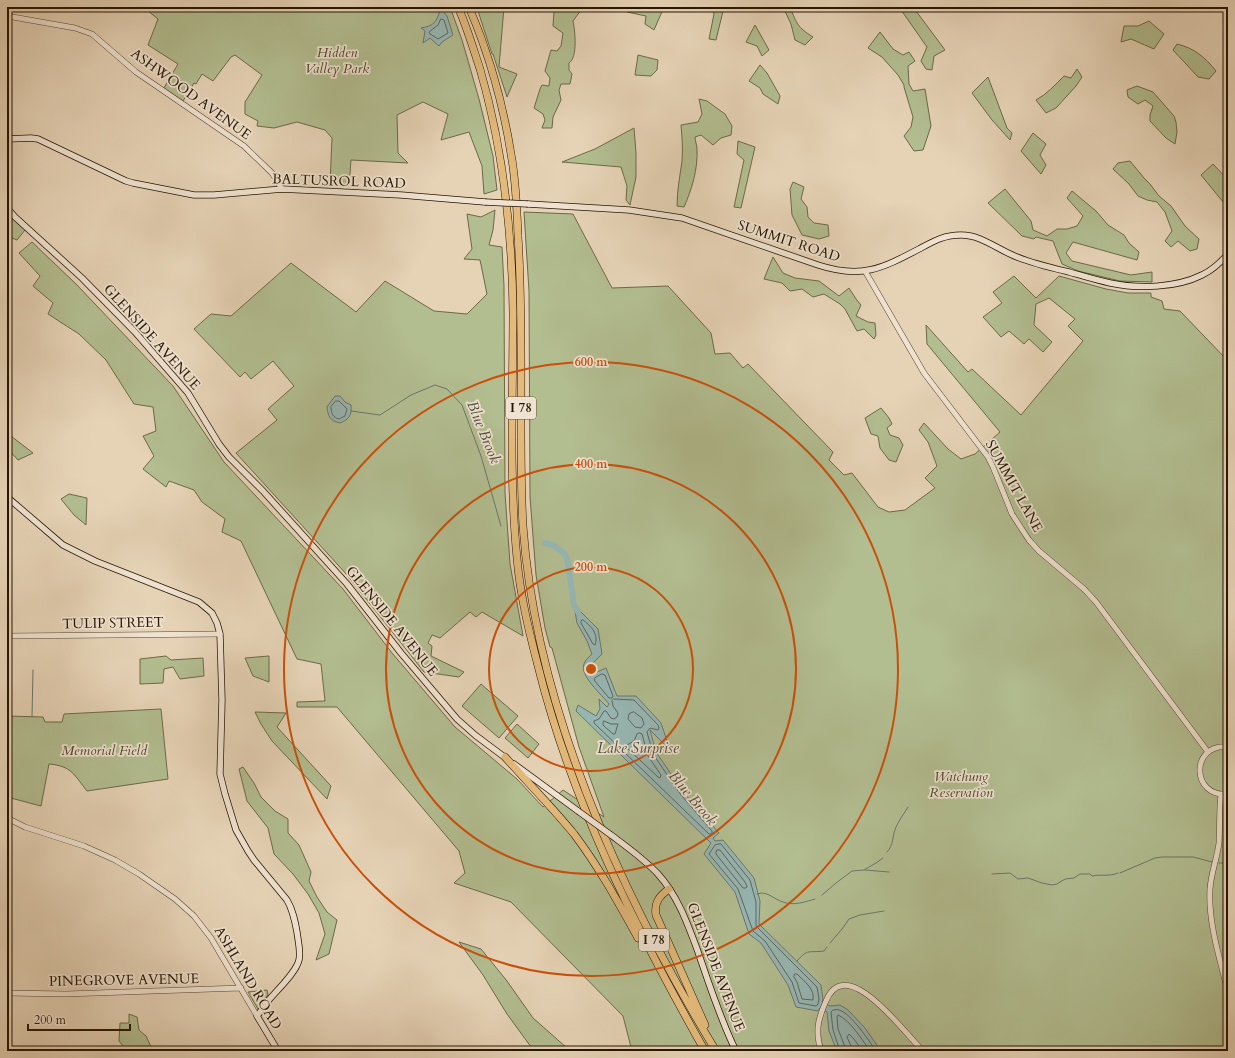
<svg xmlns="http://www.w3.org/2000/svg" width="1235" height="1058" font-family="Cardo,serif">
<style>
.green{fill:#b2bd90;stroke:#6c6948}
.water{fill:#97b7b4;stroke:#6a766c}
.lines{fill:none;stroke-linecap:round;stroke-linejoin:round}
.shore{stroke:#5e665a;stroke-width:1}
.stream{stroke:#6a766c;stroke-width:1}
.river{stroke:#97b7b4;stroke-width:6}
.tertiary-casing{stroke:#56442e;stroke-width:6}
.secondary-casing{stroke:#261500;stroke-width:7}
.motorway-casing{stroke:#261500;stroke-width:8}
.tertiary{stroke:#efe2d0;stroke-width:5}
.secondary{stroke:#efe2d0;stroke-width:5.5}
.motorway{stroke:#e3ba7b;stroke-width:7}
.secondary-bridge-casing{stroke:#261500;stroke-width:7;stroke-linecap:butt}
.secondary-bridge{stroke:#efe2d0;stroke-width:5.5}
.ring{fill:none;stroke:#cb4f0a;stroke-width:2}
.labels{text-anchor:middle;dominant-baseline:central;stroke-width:3.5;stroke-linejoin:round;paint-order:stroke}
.shield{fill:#efe2d0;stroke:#62523e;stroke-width:1}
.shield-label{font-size:13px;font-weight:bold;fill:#261500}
.park-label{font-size:14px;font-style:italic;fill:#50472b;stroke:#efe2d0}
.street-label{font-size:14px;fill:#261500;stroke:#efe2d0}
.water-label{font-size:15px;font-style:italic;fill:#4e4e3f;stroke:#efe2d0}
.centre{fill:#cb4f0a;stroke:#efe2d0;stroke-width:2}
.ring-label{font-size:12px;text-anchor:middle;font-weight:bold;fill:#cb4f0a;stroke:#efe2d0;stroke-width:3.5;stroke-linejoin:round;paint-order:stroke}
</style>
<rect width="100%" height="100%" fill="#e6d3b6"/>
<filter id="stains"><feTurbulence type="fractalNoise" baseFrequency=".005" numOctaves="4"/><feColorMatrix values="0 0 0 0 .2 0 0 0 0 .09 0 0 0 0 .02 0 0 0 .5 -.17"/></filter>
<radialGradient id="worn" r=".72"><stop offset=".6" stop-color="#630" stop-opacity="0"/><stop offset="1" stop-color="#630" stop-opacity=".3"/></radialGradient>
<!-- green -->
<path class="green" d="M143 7H450L462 40 479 99 493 156 497 190 484 194 482 166 469 132 441 140 448 114 423 102 397 115 398 153 408 163 351 160 349 186 330 184 332 138 325 130 297 122 274 128 257 126 258 121 245 114V102L262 75 235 55 231 57 213 81 202 74 196 84 194 83 183 101 164 88 178 64 148 45 158 19Z
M478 7H504L499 67 517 74 507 97 493 54H492L478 11 479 9Z
M553 7H582L581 10 573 21C575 31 578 57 569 63V70L572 74 570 84H561L559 90 561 100 553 117 552 128H542L545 120 543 114 534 108 540 89 542 85 549 86 550 78 545 71 551 50 557 51 561 46 563 33 553 26 554 12Z
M628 7H664L654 30 645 24 646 16 627 12Z
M712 7H724L716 40 709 39 714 14Z
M783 7H790C797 24 797 27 813 37L805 45 795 40 791 24Z
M899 7H913L945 50 934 56 932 70 926 69 921 61 927 47Z
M1149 21 1164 34 1154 49 1131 39 1121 42 1124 26H1138Z
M755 25 769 50 762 56 757 46 746 42Z
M880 32 893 49 903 55 909 52 915 61 908 66 909 84 913 91 925 89 931 126 923 150 914 151 904 136 911 127 913 117 904 87V85L898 75 882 57 868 48Z
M1177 44C1194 48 1205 57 1216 71L1209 79 1198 77 1173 50Z
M638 55 658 60 657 70 651 76 635 75Z
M760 65 767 73 780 96 778 104 763 94 760 88 749 81Z
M1077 69 1082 77 1076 86 1056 108 1046 113 1036 100C1047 94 1055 85 1064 76L1071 78Z
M988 77 1007 128 1012 133 1010 140 992 120 972 93Z
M1137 86 1153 92 1174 116 1176 122 1177 132 1175 144 1166 138 1150 121V115L1153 106 1145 100 1138 104 1128 97 1127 90Z
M699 99 707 101 725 114 732 126 731 135 721 138 713 145 701 135 695 137C695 141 697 145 697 149 698 169 692 189 684 207L677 206C677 190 680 176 682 161 683 149 682 137 681 125L698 122 702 114Z
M634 128 636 153V177L630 205 626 200 627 186 621 167 562 162 595 149Z
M1033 133 1046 144 1040 155 1046 165 1041 174 1021 151Z
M738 141 755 147 741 208 734 207 744 160 737 154Z
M1130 161 1144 178 1150 184 1159 196 1171 206 1185 226 1199 239 1197 249 1190 251 1178 241 1171 247 1165 241 1172 231 1165 212 1157 202 1147 200 1138 196 1129 184 1113 169 1118 163Z
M1213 164 1228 180V208L1201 175Z
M793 182 804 187 801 199 807 207 808 217 814 223 828 225 829 236 819 239 802 235 792 215 790 189Z
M1005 189 1031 221 1033 230 1047 236 1057 229H1067L1077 226 1083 216 1067 198 1072 191 1096 211 1108 225 1124 235 1129 243 1139 252 1137 260 1073 242 1066 253 1072 261 1131 275 1152 272V282L1120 281 1078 271 1062 264 1053 241 1036 237 1034 239 1022 236 988 203Z
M495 210 493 230 489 245 502 247 504 286 505 493 510 564 523 636 482 612 476 617 470 612 440 638 432 635 428 643 432 646 431 656 464 672 459 677 424 672 348 576 236 453 277 420 268 409 294 386 273 361 251 379 245 372 240 377 194 329 211 314 231 316 291 263 356 312 385 281 434 311 467 314 487 294 480 260 464 259 472 249 467 214 481 217Z
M524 212 573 214 612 288 668 286 711 333 715 354 730 353 743 368 748 364 833 452 829 460 844 475 852 473 878 507 889 512 905 510 935 488 925 478 937 466 928 442 919 430 924 423 948 449 961 459 975 454 1000 432 927 344 926 325 968 372 972 369 1021 415 1083 341 1068 326 1075 319 1049 298 1036 304 1034 325 1052 342 1043 352 1029 339 1024 344 1009 331 1001 337 983 317 1002 303 993 292 1014 276 1036 298 1059 276 1106 289 1128 293H1151V297L1162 301 1164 309 1180 311 1228 361V1051H632L623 1016 511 902 454 883 465 873 459 851 337 707H297V702L325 701 321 664 297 659 241 541 222 532 225 519 202 502 194 490 169 481 166 487 143 469 154 456 143 436 156 431 153 407 134 404 106 360 79 334 48 314 53 303 33 286 40 276 19 253 32 242 76 284 173 386 224 462 343 589 392 653 455 727 517 779 543 807 563 790 604 817 579 747 552 648 550 647 545 628 536 575 530 497 529 291Z
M7 213 25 230 17 240 7 236Z
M773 257 783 273 795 278 819 281 839 296 849 288 856 299 861 305 856 316 868 322 875 323 876 335 874 339 864 329 857 331 845 309 840 304 824 294 813 297 802 289 790 291 782 283 764 279Z
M881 408 889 418 892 424 887 428 890 435 899 438 903 445 896 462 889 460 880 448 878 436 871 434 865 418Z
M7 433 33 453 18 460 7 448Z
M69 494 87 498 86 525 74 515 61 499Z
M166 656 171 660 203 658 204 676 180 679 173 667 164 669 163 683 140 684V659Z
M269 656V682L253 676 245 658Z
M481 684 518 716 499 738 462 706Z
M161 709 168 779 87 791C74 775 72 766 49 764L41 806 7 797V716L43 717 45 722H62L64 714Z
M255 712 286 713 277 727 331 786 327 799 272 741 261 724Z
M517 724 539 744 528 758 505 738Z
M243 767 254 783 261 797 275 811 288 819V833L299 845 311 872 309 881 317 897 327 912 337 920 329 954 316 960 325 934 319 913 308 894 293 874 274 854 268 828 247 801 239 769Z
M459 942 481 949 507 981 533 1018 567 1048 562 1051H534L507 1014 483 975Z
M267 990 268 995 258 1009 248 992Z
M129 1014 137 1017 139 1030 146 1036 153 1051H127L119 1041 120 1023H129Z"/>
<!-- water -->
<path class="water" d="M442 10 447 16 453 35 442 42 439 46 430 38 423 43 425 31 421 28C434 26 436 22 440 11Z
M335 396H340L345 402 351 405C352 416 349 419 340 423 330 421 328 416 327 407Z
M574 605 598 629 602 654 587 669 590 675 606 668 617 696H636L661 723 670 750 650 730 656 752 684 793 719 833 713 838 715 841 723 840 754 878 760 901 759 924 821 985 823 1000 822 1002 830 1006 840 1005 848 1010 865 1028 881 1051H837L829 1031 827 1012 820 1008 818 1011 796 1007 788 985 761 943 749 934 735 892 704 854 711 843 576 711 578 705 596 716 600 709 599 699 607 707 609 704C602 695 579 675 584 664 585 660 590 656 592 654L587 641 577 623Z"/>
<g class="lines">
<!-- shore -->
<path class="shore" d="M441 19 444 20 448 33 438 39 430 34 429 32 438 25Z
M336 401H339L347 409 345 416 339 419C333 418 331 413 331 407Z
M583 620C591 626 599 634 595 645L593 644 581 623V621Z
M602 674 605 675 613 696 612 698H609L594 680 595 678Z
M614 699 634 700 658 725 659 728 658 730 650 728 647 732 653 754 681 795 712 831V834H709L594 723V721L599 719 604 711H606L611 718 614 719 617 717 618 713 613 706 612 701Z
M634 712 642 718 644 724 641 728 635 727 628 719 629 714Z
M604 721 611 724H618L615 734H613L603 725V723Z
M640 733 642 734 648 756 661 775 660 778 658 777 626 747 627 745 634 741 637 734Z
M721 844 750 880 756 902V926L817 987 819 999 818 1004 816 1006 799 1003 792 982 765 941 753 931 738 889 709 854 715 845Z
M717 850H720L745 882 747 886 746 888H743L716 854V853Z
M795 974H797C805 982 815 989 813 1000L802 999 797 982 794 977Z
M840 1051 833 1030 831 1012 833 1010C834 1010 838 1009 839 1010 851 1013 869 1041 876 1051
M845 1051V1047L838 1029 837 1017 838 1015C850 1020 863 1041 870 1051
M851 1051V1046L847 1037 849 1034 853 1038 863 1051"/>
<!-- stream -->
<path class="stream" d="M351 411 380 415 411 395 435 385 447 389 462 405 481 456 501 526
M32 717 33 670
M887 852C894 845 892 836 896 827 899 820 904 814 908 807
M1219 863H1228
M865 870 889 872
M1120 873 1155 858 1162 857H1193L1212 862
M992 874 1010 873 1018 879 1028 878 1042 883 1052 885 1057 884 1065 879 1074 878 1080 874H1090L1092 876C1101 874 1109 877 1118 873
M757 894C767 890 773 899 783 902 793 906 805 902 815 899
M822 895 836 883 852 871 864 870 876 863 883 858
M830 943 842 929 849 919 860 915 884 911
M797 961C808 948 809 953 824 951L827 947"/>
<!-- river -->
<path class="river" d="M545 543 553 545 565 554 568 564 574 605 578 612"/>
<defs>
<path id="tertiary" d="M7 16 75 28 92 34 136 72 244 146 272 173 282 189
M865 271 924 373 988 457 993 467 1012 514 1029 540 1039 551 1084 589 1096 602 1208 752
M7 636 220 634
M1228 747C1190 743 1191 798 1228 794
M1221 794C1219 811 1220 827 1219 843 1217 859 1211 873 1210 889 1208 923 1220 959 1228 992
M7 818 25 827 84 846 115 860 139 874 175 899 194 916 211 938 257 1016
M7 993 66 994 241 988
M821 1051C815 1031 818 1019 826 1001 846 951 906 1035 923 1051"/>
<path id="secondary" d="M7 139 31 138 38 139 126 181 133 183 194 195H214L282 189 401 195 485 202
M528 204 629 210 682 218 818 265C861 279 881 269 919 249 934 241 944 235 961 235 982 235 998 250 1017 257 1034 264 1052 268 1069 272 1083 276 1096 280 1110 283 1138 289 1176 288 1202 275 1213 270 1221 262 1228 254
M7 208 15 217 82 278 135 332 188 393 219 444 229 457 263 491 347 584 401 653 457 719 475 735 507 759
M7 497 63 545 95 561 199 602 212 613 217 623 220 634 222 700 220 774 225 794 236 830 248 851 254 860 287 900C293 910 295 921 297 932 298 941 301 951 299 960 296 973 276 991 268 1001 264 1006 261 1011 257 1016L278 1051
M514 764 578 811
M611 835C627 847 644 859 658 874 677 895 687 922 697 949 709 983 720 1019 736 1051"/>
<path id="motorway" d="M458 7C467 27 473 48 480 69 503 148 512 230 513 312 513 394 509 477 517 558 520 595 529 631 538 666 572 803 636 929 705 1051
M469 7C489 54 503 103 511 154 516 181 517 208 518 236 522 298 521 360 521 422 521 457 521 491 523 526 536 709 622 896 716 1051
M505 757C528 783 552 807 574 834 599 867 618 902 638 938
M669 889C659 896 654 903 656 915L705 1025"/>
</defs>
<!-- tertiary casing -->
<use href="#tertiary" class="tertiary-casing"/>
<!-- secondary casing -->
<use href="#secondary" class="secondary-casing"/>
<!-- motorway casing -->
<use href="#motorway" class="motorway-casing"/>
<!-- tertiary -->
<use href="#tertiary" class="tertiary"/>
<!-- secondary -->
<use href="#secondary" class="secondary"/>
<!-- motorway -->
<use href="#motorway" class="motorway"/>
<defs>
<path id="secondary-bridge" d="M485 202 528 204
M578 811 611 835"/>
</defs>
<!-- secondary-bridge casing -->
<use href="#secondary-bridge" class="secondary-bridge-casing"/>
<!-- secondary-bridge -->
<use href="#secondary-bridge" class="secondary-bridge"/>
</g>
<!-- distance rings -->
<g class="ring">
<circle cx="591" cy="669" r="102"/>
<circle cx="591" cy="669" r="205"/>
<circle cx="591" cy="669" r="307"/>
</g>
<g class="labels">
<!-- shield labels -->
<g class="shield">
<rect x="506" y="397" width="30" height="22" rx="3"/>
<rect x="639" y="929" width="30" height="22" rx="3"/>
</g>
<g class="shield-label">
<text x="521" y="408">I 78</text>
<text x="654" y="940">I 78</text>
</g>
<!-- park labels -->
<g class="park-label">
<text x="337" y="52">Hidden<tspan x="337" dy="16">Valley Park</tspan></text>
<text x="104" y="750">Memorial Field</text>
<text x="961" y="776">Watchung<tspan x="961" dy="16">Reservation</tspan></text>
</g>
<!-- street labels -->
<g class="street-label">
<text transform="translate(191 94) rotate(36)">ASHWOOD AVENUE</text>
<text transform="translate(339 181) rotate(2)">BALTUSROL ROAD</text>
<text transform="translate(789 241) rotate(18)">SUMMIT ROAD</text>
<text transform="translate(152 337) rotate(48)">GLENSIDE AVENUE</text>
<text transform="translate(1014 486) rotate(61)">SUMMIT LANE</text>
<text transform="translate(392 621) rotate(51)">GLENSIDE AVENUE</text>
<text transform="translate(113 623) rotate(-1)">TULIP STREET</text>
<text transform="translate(716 967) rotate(69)">GLENSIDE AVENUE</text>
<text transform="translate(248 978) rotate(59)">ASHLAND ROAD</text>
<text transform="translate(124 980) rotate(-1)">PINEGROVE AVENUE</text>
</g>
<!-- water labels -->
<g class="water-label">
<text transform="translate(484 432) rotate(68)">Blue Brook</text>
<text x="638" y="748">Lake Surprise</text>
<text transform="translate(693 798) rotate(50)">Blue Brook</text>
</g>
</g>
<circle cx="591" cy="669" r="6" class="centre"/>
<g class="ring-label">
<text x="591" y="366">600 m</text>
<text x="591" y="468">400 m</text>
<text x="591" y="571">200 m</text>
</g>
<!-- margin -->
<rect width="1235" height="1058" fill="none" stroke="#e6d3b6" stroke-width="24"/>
<rect x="8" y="8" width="1219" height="1042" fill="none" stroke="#261500" stroke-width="2"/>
<rect x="12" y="12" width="1211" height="1034" fill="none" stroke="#261500"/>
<!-- scale -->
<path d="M28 1024v6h102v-6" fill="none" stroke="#261500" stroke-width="2"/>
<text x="34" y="1024" font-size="12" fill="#261500" stroke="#efe2d0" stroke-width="3" paint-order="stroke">200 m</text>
<rect width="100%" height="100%" filter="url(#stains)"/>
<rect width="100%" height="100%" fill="url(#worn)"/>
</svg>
